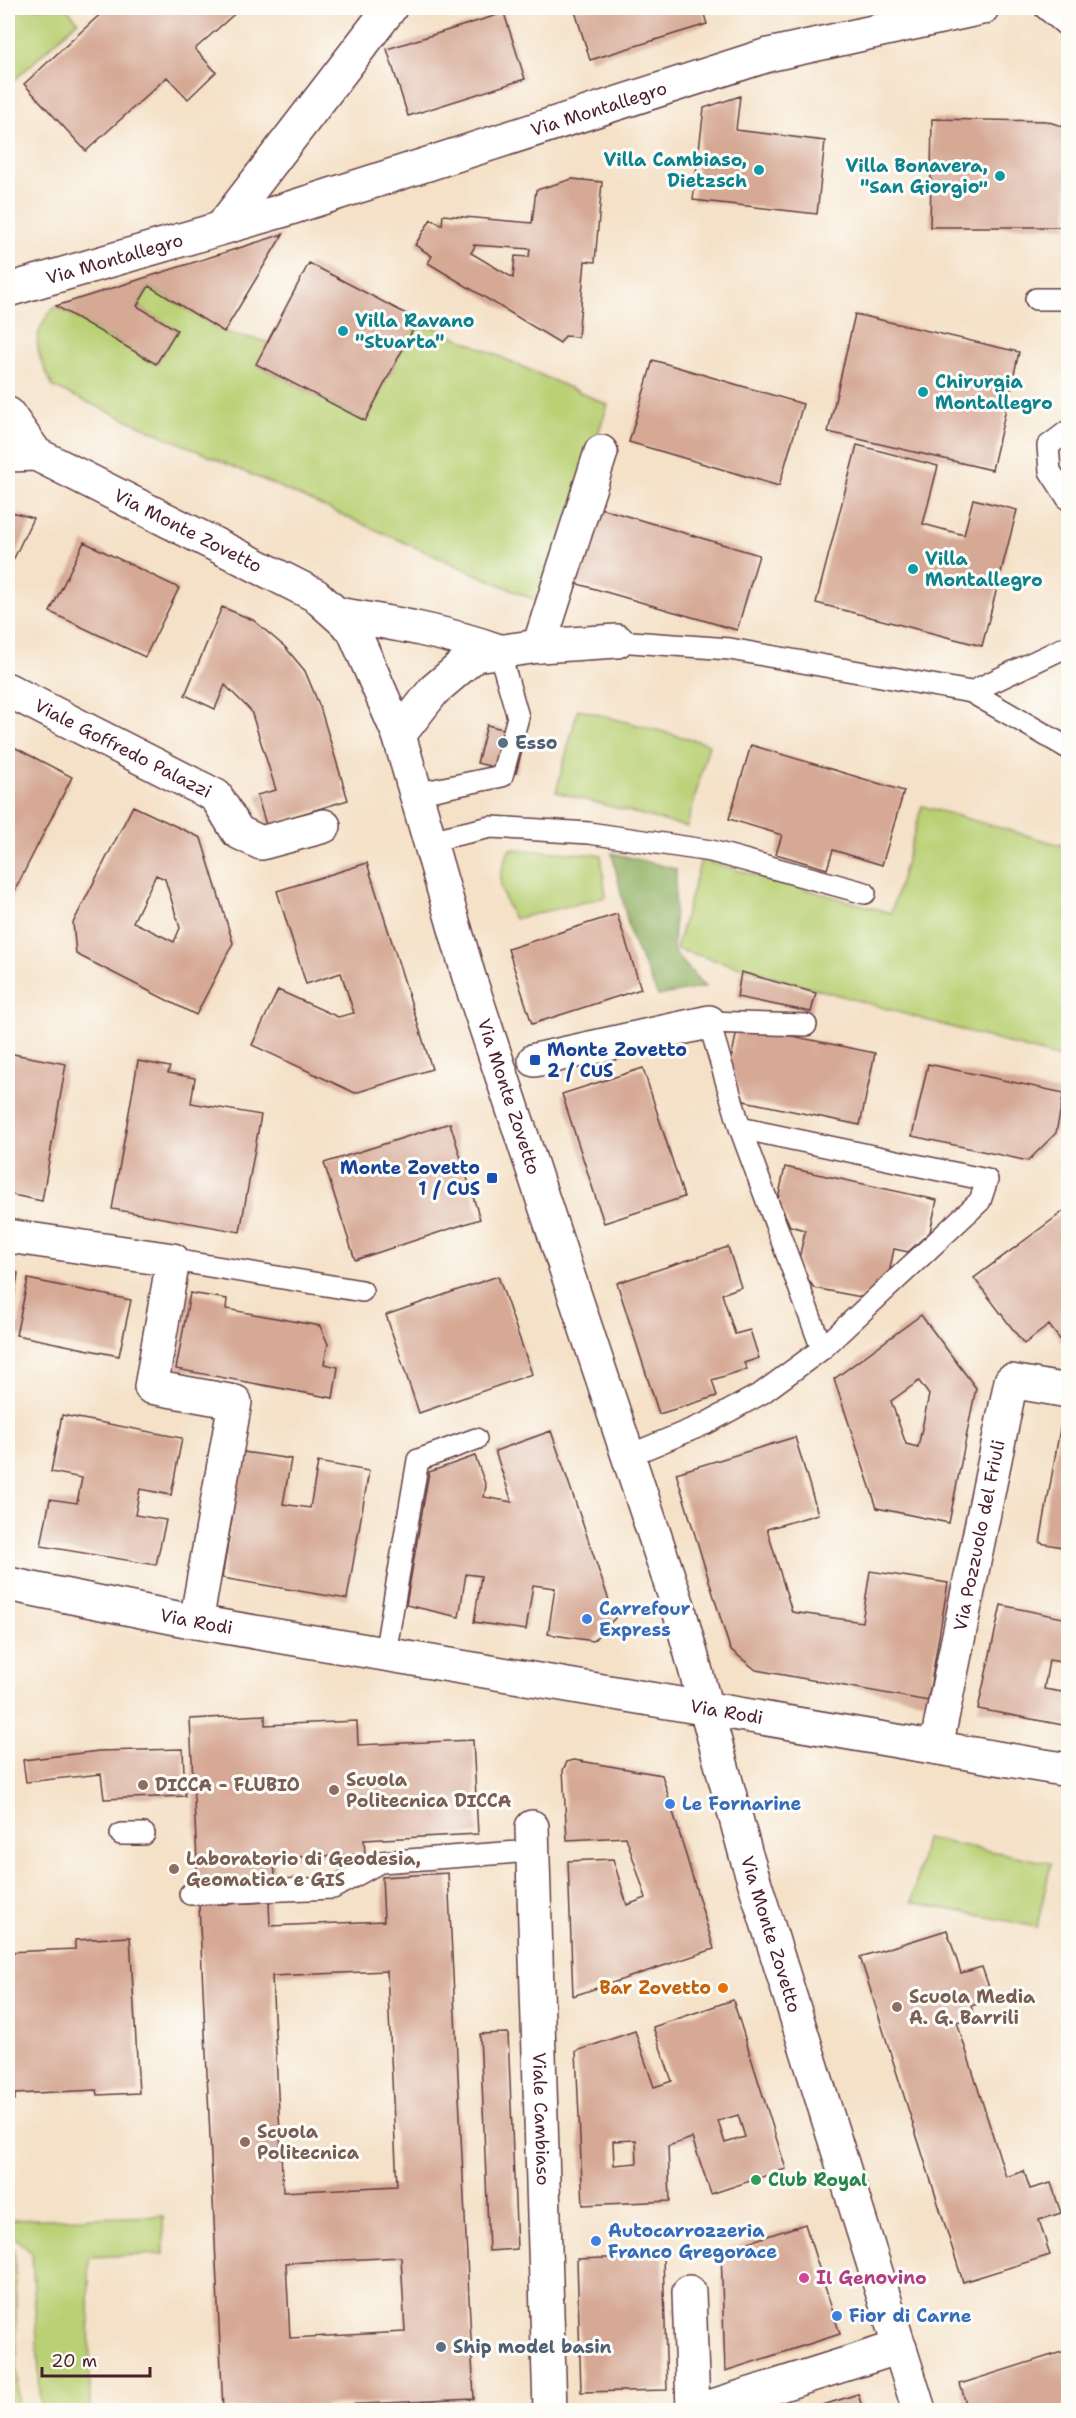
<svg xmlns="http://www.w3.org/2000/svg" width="1076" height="2418" font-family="'Shantell Sans',sans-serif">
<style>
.green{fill:#bad074;stroke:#827850;stroke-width:1.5}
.forest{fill:#93b266;stroke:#6e6848;stroke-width:1.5}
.building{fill:#d6a995;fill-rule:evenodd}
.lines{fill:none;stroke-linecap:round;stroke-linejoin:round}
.service-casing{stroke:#643c42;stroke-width:24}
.pedestrian-casing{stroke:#643c42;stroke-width:36}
.minor-casing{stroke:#643c42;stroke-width:36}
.tertiary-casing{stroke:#643c42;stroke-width:36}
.service{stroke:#fff;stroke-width:21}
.pedestrian{stroke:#fff;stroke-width:33}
.minor{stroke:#fff;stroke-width:33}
.tertiary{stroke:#fff;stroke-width:33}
.culture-dot{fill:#0f9aa8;stroke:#fdfcf7;stroke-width:2}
.service-dot{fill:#5c6f8a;stroke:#fdfcf7;stroke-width:2}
.transit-dot{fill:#1a4fb4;stroke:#fdfcf7;stroke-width:2}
.shop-dot{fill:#3f7fe0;stroke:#fdfcf7;stroke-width:2}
.education-dot{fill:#8d6e63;stroke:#fdfcf7;stroke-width:2}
.food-dot{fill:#e8710a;stroke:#fdfcf7;stroke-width:2}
.leisure-dot{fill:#2e9e5b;stroke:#fdfcf7;stroke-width:2}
.hotel-dot{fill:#d1479c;stroke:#fdfcf7;stroke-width:2}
.labels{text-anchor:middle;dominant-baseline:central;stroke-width:6;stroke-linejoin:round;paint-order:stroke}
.street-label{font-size:18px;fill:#4a1f2b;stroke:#fdfcf7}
.culture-label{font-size:18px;font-weight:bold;fill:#0d838f;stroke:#fdfcf7;text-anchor:start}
.service-label{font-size:18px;font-weight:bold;fill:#4e5e75;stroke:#fdfcf7;text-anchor:start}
.transit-label{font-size:18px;font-weight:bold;fill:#164399;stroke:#fdfcf7;text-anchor:start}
.shop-label{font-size:18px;font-weight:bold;fill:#366cbe;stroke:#fdfcf7;text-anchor:start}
.education-label{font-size:18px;font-weight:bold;fill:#785e54;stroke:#fdfcf7;text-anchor:start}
.food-label{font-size:18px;font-weight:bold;fill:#c56008;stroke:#fdfcf7;text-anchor:end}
.leisure-label{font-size:18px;font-weight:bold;fill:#27864d;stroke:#fdfcf7;text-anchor:start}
.hotel-label{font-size:18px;font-weight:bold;fill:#b23c85;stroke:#fdfcf7;text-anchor:start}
</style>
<rect width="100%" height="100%" fill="#fdfcf7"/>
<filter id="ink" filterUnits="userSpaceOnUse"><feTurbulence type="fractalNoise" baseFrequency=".0167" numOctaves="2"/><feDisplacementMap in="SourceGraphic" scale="12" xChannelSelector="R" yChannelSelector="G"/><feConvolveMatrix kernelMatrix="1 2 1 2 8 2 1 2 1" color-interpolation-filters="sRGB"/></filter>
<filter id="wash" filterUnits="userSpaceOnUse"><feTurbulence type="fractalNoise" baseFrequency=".008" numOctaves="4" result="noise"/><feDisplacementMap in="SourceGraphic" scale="24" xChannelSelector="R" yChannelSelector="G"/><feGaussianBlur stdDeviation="1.35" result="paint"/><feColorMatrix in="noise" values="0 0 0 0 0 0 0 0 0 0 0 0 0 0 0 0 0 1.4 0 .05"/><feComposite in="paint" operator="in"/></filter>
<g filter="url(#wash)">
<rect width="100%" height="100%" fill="#f4e1c7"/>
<!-- green -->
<path class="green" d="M8 8H66L78 21 8 86Z
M149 286 224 332 268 342 257 365 365 421 418 320 608 405 539 602 53 387C37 353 27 336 56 306L156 364 177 330 137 306Z
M578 709 709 744 687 827 556 792Z
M922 806 1068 847V1027L1060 1058 676 949 701 860 891 913Z
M510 849 601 855 606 897 514 919C499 890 495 879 510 849Z
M925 1838 1051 1863 1037 1927 912 1902Z
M163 2216 164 2254 89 2257 90 2410H41L32 2253 8 2232V2220Z
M8 2243 15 2250 18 2410H8Z"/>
<!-- forest -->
<path class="forest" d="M612 853 676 869 673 951 705 987 658 996 631 937Z"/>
<g id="blocks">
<!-- building -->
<path class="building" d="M107 8H241L195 49 216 72 188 99 167 77 86 151 24 84Z
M574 8H702L707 24 590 60Z
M504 13 525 79 408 116 387 49Z
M740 96 736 130 825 141 817 214 693 200 704 108Z
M932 119 1046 121 1068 128 1067 227H930Z
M572 179 602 182 595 262 585 261 578 337 565 336 560 343 428 263 432 256 415 245 431 219 442 225 443 215 532 223 536 190ZM473 245 530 249 529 257 515 256 513 278 471 253 475 246Z
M283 234 224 332 149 286 137 306 177 330 156 364 56 306Z
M309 263 418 320 365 421 256 364Z
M855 314 1019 352 992 470 828 432Z
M653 360 803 404 779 486 629 442Z
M857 445 938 466 923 524 964 535 973 499 1017 510 982 646 816 603Z
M593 506 759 555 737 630 571 582Z
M8 511 33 518 8 571Z
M84 542 179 588 145 657 50 612Z
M222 607 253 620 285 647 305 671 320 707 348 800 266 825 257 795 276 790 251 711 225 685 215 709 185 695Z
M487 725 526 735 516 773 477 763Z
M8 744 72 777 8 904Z
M751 745 904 791 882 865 833 850 827 869 776 854 782 835 729 819Z
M133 806 201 838 233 943 196 1015 76 954 73 923ZM156 875 165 879 180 928 174 942 133 922Z
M367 863 432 1069 355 1093 252 1045 278 990 338 1017 354 1013 341 973 306 984 277 891Z
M617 914 641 989 532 1024 508 949Z
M741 972 816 993 811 1012 737 997Z
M738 1025 875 1053 860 1125 744 1101 730 1065Z
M8 1053 66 1064 42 1201 8 1194Z
M138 1061 170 1067 168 1073 195 1078 191 1103 261 1115 240 1232 112 1209Z
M928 1064 1064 1093 1056 1133 1028 1161 912 1136Z
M643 1068 684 1197 604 1223 562 1094Z
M450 1123 480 1219 355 1260 324 1163Z
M785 1167 937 1200 930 1232 908 1252 894 1249 887 1283 861 1297 814 1288 798 1264 805 1230 790 1226 778 1199Z
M1068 1208V1350L1049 1325 1024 1344 974 1278Z
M728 1247 741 1287 722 1294 735 1334 750 1330 759 1358 744 1363 747 1369 712 1380 717 1396 659 1414 617 1283Z
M8 1271 18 1273 9 1329H8Z
M498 1276 532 1374 419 1413 386 1315Z
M28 1279 131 1300 119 1356 16 1335Z
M190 1293 227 1299 226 1309 320 1326 328 1344 324 1364 338 1367 333 1398 176 1369Z
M921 1315 976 1388 949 1523 877 1508 834 1379ZM919 1381 929 1395 918 1447 906 1444 891 1401Z
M62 1415 182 1438 171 1495 140 1489 135 1515 166 1520 156 1565 41 1546 50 1499 77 1503 82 1478 51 1472Z
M1062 1417 1068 1418V1548L1040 1543Z
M551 1431 615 1618 593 1641 548 1634 555 1588 533 1585 526 1630 474 1622 481 1576 466 1574 459 1617 406 1605 429 1472 475 1456 486 1486 484 1497 512 1502 495 1451Z
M795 1437 818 1514 767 1529 792 1612 862 1622 870 1571 948 1583 928 1701 756 1670 730 1649 676 1473Z
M243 1452 291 1459 283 1504 310 1508 318 1462 369 1471 347 1599 222 1578Z
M1001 1605 1068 1619V1663L1049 1660 1044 1689 1068 1693V1726L978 1709Z
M265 1715V1725L357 1721 358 1745 473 1740 478 1834 364 1840 365 1854 274 1858 275 1878 198 1882 190 1719Z
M183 1749 185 1796 104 1799 101 1774 26 1782 23 1760 99 1751Z
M574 1760 662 1775 714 1949 573 1996 568 1861 613 1859 627 1905 646 1898 626 1837 567 1840 563 1770 567 1762Z
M448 1873 474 2399 223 2410 199 1905 269 1902 270 1926 384 1921 382 1877ZM387 1971 397 2186 283 2192 272 1976ZM401 2257 405 2332 290 2338 286 2263Z
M947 1930 961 1973 982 1967 993 1999 971 2006 974 2016 957 2022 1006 2177 1024 2171 1030 2189 1051 2183 1061 2213 1039 2220 1050 2255 963 2282 860 1957Z
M130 1937 139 2093 98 2095 97 2090 15 2094V2100L8 2101V1952L75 1949V1940Z
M733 2000 786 2169 711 2194 692 2138 668 2146 670 2201 583 2205 576 2051 635 2031 654 2087 672 2081 653 2027ZM738 2115 745 2137 725 2143 718 2121ZM636 2140 637 2163 614 2165 613 2141Z
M508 2033 517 2249 489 2251 480 2034Z
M805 2224 840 2334 725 2371 721 2251Z
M663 2256 667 2390 581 2392 577 2259Z
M1068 2350V2410H968L960 2384Z
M858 2394 863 2410H807Z"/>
</g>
</g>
<g filter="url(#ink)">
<use href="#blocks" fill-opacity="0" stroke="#643c42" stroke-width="1.5"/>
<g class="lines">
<defs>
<path id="service" d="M1045 8 1068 27
M1036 299H1068
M1068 431 1048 446 1050 471 1068 499
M617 641 730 649 971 692 1068 748
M971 692 1068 646
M415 794 502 776 518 717 499 651
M428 841 491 827 589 833 711 851 865 893
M740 1128 987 1180 980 1201 822 1349
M173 1260 362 1291
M628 1456 707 1423 762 1393 822 1349 740 1128 709 1022 806 1025
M385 1654 418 1460 476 1439
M121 1834H144
M190 1894 333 1888 380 1862 533 1851"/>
<path id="pedestrian" d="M689 2292 693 2410"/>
<g id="minor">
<path d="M221 228 390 8"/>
<path id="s1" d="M8 290 281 211 768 55 982 8"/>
<path d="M8 455 36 454"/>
<path d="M337 614C393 623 446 632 499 651"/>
<path d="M539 646 601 452"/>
<path id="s2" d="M8 690 216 796 238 832 261 843 324 826"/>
<path d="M399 735 434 690 475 655 539 646 617 641"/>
<path d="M535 1060 709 1022"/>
<path d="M8 1236 173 1260 151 1387 235 1402 196 1622"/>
<path id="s3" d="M8 1584 196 1622 1068 1770"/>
<path id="s4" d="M936 1747 1011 1381 1068 1391"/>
<path id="s5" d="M532 1827 550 2410"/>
<path d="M700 2410 900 2347"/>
</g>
<g id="tertiary">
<path id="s6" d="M8 414 36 454 315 595 353 629 399 735 469 977 678 1606 746 1855 919 2410"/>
</g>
</defs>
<!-- service casing -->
<use href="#service" class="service-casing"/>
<!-- pedestrian casing -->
<use href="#pedestrian" class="pedestrian-casing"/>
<!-- minor casing -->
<use href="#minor" class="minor-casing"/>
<!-- tertiary casing -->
<use href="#tertiary" class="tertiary-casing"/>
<!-- service -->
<use href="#service" class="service"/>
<!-- pedestrian -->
<use href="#pedestrian" class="pedestrian"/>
<!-- minor -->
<use href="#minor" class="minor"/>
<!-- tertiary -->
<use href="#tertiary" class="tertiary"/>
</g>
</g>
<!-- markers -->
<g class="culture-dot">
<circle cx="759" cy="170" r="6"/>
<circle cx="1000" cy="176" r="6"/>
<circle cx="343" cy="331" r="6"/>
<circle cx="923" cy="392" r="6"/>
<circle cx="913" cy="569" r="6"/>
</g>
<g class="service-dot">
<circle cx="503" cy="743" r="6"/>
<circle cx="441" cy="2347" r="6"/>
</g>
<g class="transit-dot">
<rect x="529" y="1054" width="12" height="12" rx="3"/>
<rect x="486" y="1172" width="12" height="12" rx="3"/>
</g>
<g class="shop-dot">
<circle cx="587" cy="1619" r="6"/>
<circle cx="670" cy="1804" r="6"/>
<circle cx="596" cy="2241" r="6"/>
<circle cx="837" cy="2316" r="6"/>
</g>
<g class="education-dot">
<circle cx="143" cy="1785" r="6"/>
<circle cx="334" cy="1790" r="6"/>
<circle cx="174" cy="1869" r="6"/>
<circle cx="897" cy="2007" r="6"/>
<circle cx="245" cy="2142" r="6"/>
</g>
<circle class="food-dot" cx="723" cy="1988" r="6"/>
<circle class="leisure-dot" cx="756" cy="2180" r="6"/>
<circle class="hotel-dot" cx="804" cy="2278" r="6"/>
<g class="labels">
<!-- street labels -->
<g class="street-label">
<text stroke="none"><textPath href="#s1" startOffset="618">Via Montallegro</textPath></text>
<text stroke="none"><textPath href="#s1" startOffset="111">Via Montallegro</textPath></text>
<text stroke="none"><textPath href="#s6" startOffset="219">Via Monte Zovetto</textPath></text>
<text stroke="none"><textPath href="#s2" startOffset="129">Viale Goffredo Palazzi</textPath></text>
<text stroke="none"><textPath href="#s6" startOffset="906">Via Monte Zovetto</textPath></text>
<text stroke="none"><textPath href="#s4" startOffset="216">Via Pozzuolo del Friuli</textPath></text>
<text stroke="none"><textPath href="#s3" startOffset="192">Via Rodi</textPath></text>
<text stroke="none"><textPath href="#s3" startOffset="730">Via Rodi</textPath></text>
<text stroke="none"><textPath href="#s6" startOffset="1784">Via Monte Zovetto</textPath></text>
<text stroke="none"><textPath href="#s5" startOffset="292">Viale Cambiaso</textPath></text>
</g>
<!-- culture labels -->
<g class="culture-label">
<text x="747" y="160" text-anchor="end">Villa Cambiaso,<tspan x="747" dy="21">Dietzsch</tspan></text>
<text x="988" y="166" text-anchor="end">Villa Bonavera,<tspan x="988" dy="21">"San Giorgio"</tspan></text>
<text x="355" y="321">Villa Ravano<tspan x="355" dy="21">"Stuarta"</tspan></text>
<text x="935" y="382">Chirurgia<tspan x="935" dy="21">Montallegro</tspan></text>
<text x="925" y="559">Villa<tspan x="925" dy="21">Montallegro</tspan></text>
</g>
<!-- service labels -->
<g class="service-label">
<text x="515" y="743">Esso</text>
<text x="453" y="2347">Ship model basin</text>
</g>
<!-- transit labels -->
<g class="transit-label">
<text x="547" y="1050">Monte Zovetto<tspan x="547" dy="21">2 / CUS</tspan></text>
<text x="480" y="1168" text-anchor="end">Monte Zovetto<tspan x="480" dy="21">1 / CUS</tspan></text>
</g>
<!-- shop labels -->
<g class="shop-label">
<text x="599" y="1609">Carrefour<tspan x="599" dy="21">Express</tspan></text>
<text x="682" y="1804">Le Fornarine</text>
<text x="608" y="2231">Autocarrozzeria<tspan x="608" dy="21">Franco Gregorace</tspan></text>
<text x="849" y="2316">Fior di Carne</text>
</g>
<!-- education labels -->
<g class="education-label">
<text x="346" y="1780">Scuola<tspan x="346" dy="21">Politecnica DICCA</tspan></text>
<text x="155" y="1785">DICCA - FLUBIO</text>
<text x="186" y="1859">Laboratorio di Geodesia,<tspan x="186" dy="21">Geomatica e GIS</tspan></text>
<text x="909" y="1997">Scuola Media<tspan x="909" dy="21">A. G. Barrili</tspan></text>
<text x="257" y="2132">Scuola<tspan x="257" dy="21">Politecnica</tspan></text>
</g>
<!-- food labels -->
<g class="food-label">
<text x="711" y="1988">Bar Zovetto</text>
</g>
<!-- leisure labels -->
<g class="leisure-label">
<text x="768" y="2180">Club Royal</text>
</g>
<!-- hotel labels -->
<g class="hotel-label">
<text x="816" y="2278">Il Genovino</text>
</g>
</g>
<!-- margin -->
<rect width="1076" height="2418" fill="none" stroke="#fdfcf7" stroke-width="30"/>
<!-- scale -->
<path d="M42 2367v9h108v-9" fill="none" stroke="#4a1f2b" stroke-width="3"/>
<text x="51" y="2367" font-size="18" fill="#4a1f2b" stroke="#fdfcf7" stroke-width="4.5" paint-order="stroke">20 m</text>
</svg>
